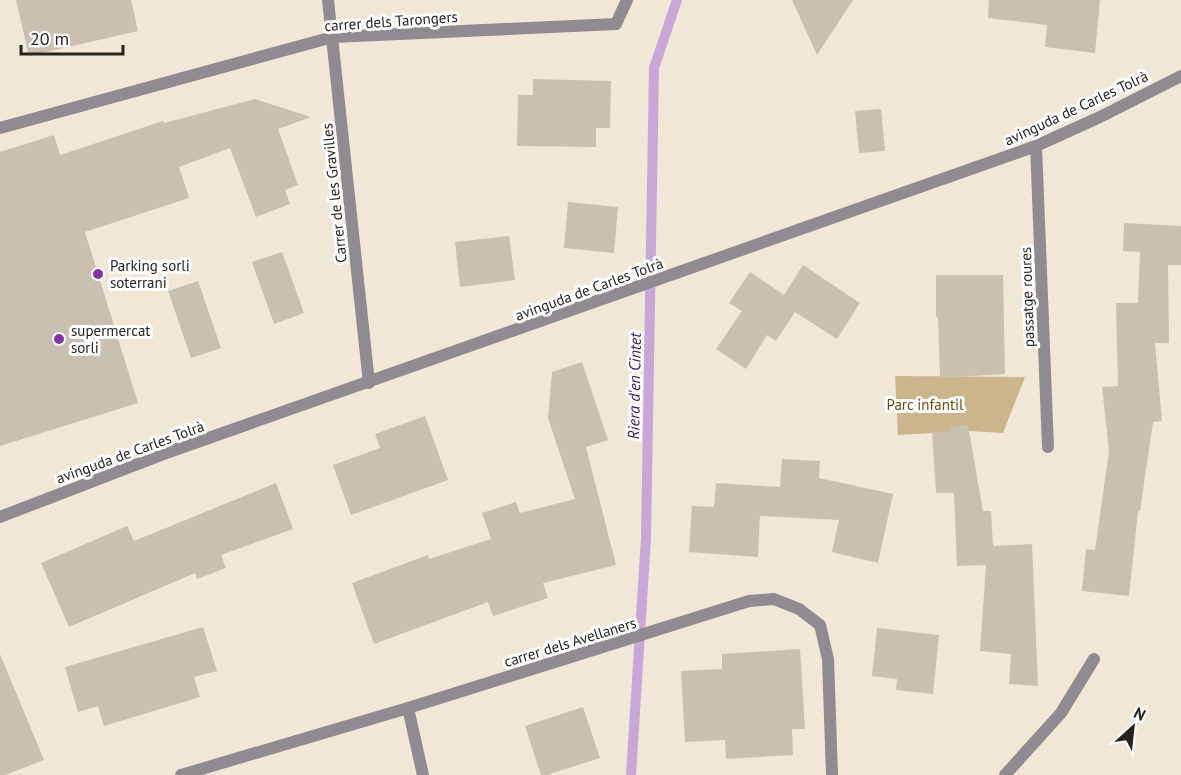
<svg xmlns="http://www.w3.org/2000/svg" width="1181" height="775" font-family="'PT Sans',sans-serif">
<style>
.green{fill:#ccb58c}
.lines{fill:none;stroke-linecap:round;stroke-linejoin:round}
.stream{stroke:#c8a6d8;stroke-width:10}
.building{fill:#c9c0b1}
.street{stroke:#8f8b91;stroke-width:12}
.poi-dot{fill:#8433a3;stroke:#fff;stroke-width:2}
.labels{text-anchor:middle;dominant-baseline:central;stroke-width:6;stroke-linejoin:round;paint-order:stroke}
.street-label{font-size:15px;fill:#27241e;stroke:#fff}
.poi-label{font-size:15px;fill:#27241e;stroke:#fff;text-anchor:start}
.park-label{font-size:15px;fill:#6b4d09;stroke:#fff}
.water-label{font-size:16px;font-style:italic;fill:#401551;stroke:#fff}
</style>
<rect width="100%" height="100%" fill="#f0e7d7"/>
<!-- green -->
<path class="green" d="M895 376 1025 377 1003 433 969 431 898 435Z"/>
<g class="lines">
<!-- stream -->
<path class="stream" d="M631 775 646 538 654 68 677 0"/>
</g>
<!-- building -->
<path class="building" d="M16 0H131L138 31 29 56Z
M792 0H853L817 55Z
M989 0H1100L1095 53 1045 47 1047 25 988 18Z
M533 79 611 81 610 128H596V147L517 146 518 95H533Z
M255 99 311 117 278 129 298 185 285 190 290 204 256 217 230 148 179 167 189 198 85 232 138 403 0 446V152L54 135 60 155 163 121 164 123Z
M881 109 885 151 859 153 855 111Z
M568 202 618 207 614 253 564 248Z
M1124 223 1181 226V265H1168L1169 343H1155L1162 421 1153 422 1140 511H1138L1129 596 1082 591 1086 549 1095 550 1109 451 1102 387 1118 386 1116 303H1138L1140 252 1123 251Z
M509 236 515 280 460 287 455 242Z
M282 252 304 313 274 324 252 262Z
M803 265 860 303 837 339 795 312 776 341 767 335 746 369 716 349 742 311 729 303 750 272 784 295Z
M936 275H1003L1005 374 940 378 938 317H936Z
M198 281 221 348 191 358 168 291Z
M582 362 608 440 586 447 616 565 543 583 548 598 493 616 488 602 374 644 352 583 428 555 429 559 491 539 482 513 516 502 520 513 575 499 548 418 552 372Z
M425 416 448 480 351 515 333 465 380 448 375 434Z
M968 425 983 511H991L993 546 1032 544 1038 686 1009 684 1011 654 980 651 986 565 957 566 954 493H936L932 432 951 431 950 427Z
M782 459 820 461 819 478 893 494 878 563 832 552 839 520 760 516 758 557 689 552 692 506 714 507 716 483 780 487Z
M276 483 293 529 221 555 226 568 197 579 195 573 69 627 41 563 127 526 134 541Z
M203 627 217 671 194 677 200 697 104 726 98 706 78 712 65 667Z
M877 628 939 635 933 694 896 690 897 679 872 676Z
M800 649 805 729H792L793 755 726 759 725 740 685 742 681 671 722 669V654Z
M0 654 44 760 5 775H0Z
M583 707 600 758 547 775H541L525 726Z"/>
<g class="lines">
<!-- street -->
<path class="street" d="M328 0 369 383
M0 128 333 37 616 24 627 0
M1036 146 1048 447
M0 517 169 452 1036 146 1100 117 1181 76
M408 708 423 775
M181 775 408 708 749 601 774 599 799 609 820 625 828 659 832 775
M1005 775 1061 713 1094 659"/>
</g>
<!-- markers -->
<g class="poi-dot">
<circle cx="98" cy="274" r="6"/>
<circle cx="59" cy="339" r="6"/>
</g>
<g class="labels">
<!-- street labels -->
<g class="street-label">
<text transform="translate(391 21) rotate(-4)">carrer dels Tarongers</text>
<text transform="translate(1076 108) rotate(-25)">avinguda de Carles Tolrà</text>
<text transform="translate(334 193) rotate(-96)">Carrer de les Gravilles</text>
<text transform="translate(589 289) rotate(-20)">avinguda de Carles Tolrà</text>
<text transform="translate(1027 297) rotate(-92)">passatge roures</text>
<text transform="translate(130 452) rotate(-20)">avinguda de Carles Tolrà</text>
<text transform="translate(570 642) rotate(-17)">carrer dels Avellaners</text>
</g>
<!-- poi labels -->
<g class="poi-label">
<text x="110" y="265">Parking sorli<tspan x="110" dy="17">soterrani</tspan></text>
<text x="71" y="330">supermercat<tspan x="71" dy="17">sorli</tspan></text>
</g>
<!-- park labels -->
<g class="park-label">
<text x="925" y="404">Parc infantil</text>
</g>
<!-- water labels -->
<g class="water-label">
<text transform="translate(634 386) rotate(-89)">Riera d'en Cintet</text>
</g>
</g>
<!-- north arrow -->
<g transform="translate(1133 727) rotate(27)" stroke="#ffffff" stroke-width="4.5" paint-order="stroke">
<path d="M0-4.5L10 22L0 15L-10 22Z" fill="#27241e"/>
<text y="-9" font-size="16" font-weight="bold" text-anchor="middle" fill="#27241e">N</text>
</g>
<!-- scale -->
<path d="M21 45v9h102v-9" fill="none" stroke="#27241e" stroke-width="3"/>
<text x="30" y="45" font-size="18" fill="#27241e" stroke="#ffffff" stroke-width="4.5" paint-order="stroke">20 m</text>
</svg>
